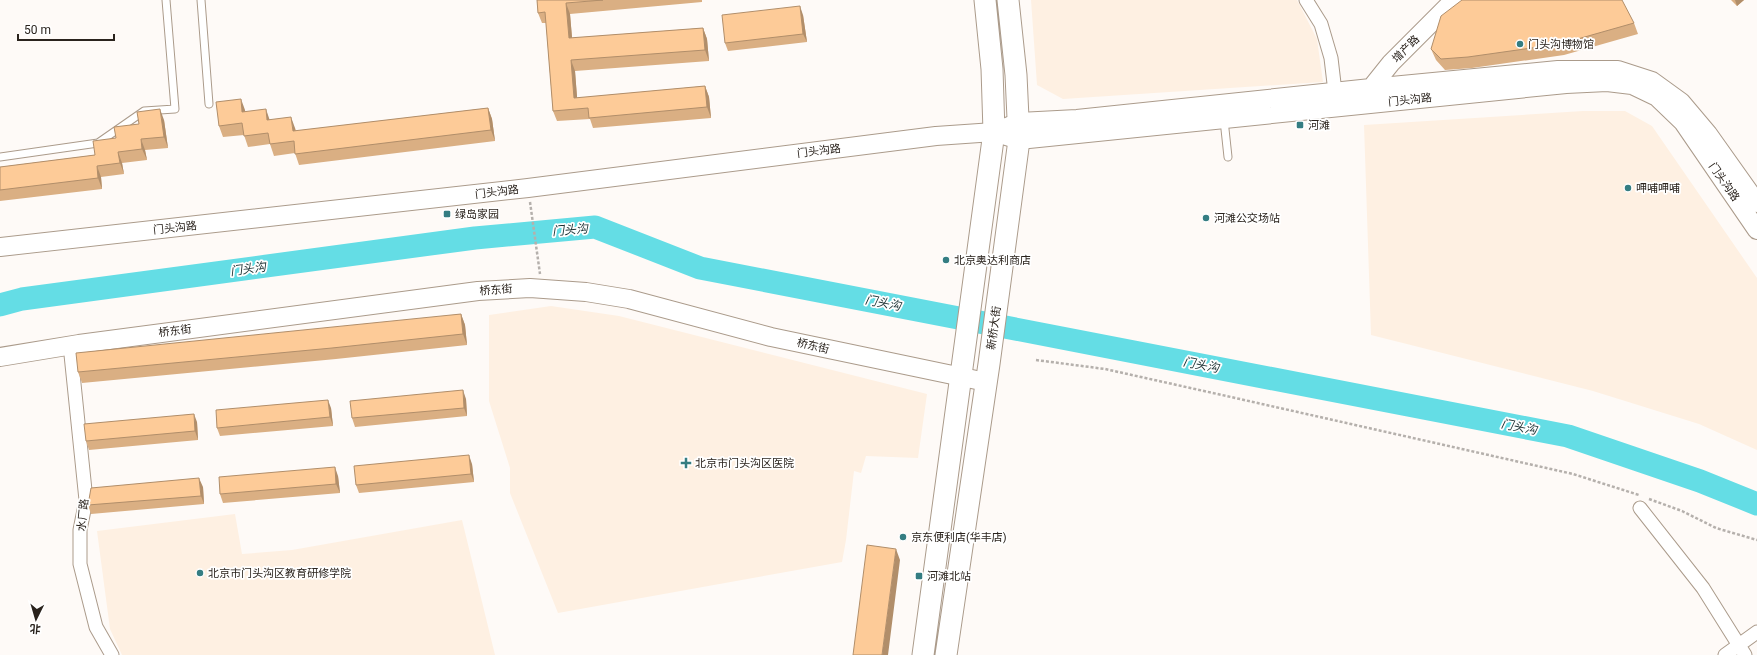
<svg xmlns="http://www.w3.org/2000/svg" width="1757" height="655" font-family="Roboto,'Noto Sans SC',sans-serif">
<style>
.built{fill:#fef0e2}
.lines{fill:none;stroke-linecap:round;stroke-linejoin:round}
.river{stroke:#64dde5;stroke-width:23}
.lane-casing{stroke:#ab9b8b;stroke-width:9}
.street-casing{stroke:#ab9b8b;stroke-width:15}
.secondary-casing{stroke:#ab9b8b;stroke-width:20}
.primary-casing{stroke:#ab9b8b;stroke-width:23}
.path{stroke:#b5b0ac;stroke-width:2.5;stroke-dasharray:3 2;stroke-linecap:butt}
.lane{stroke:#fff;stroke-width:7}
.street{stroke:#fff;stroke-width:13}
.secondary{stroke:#fff;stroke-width:18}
.primary{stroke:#fff;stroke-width:21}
.wall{fill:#daaf83}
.shaded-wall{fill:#b18e6a}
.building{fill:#fdcb98;stroke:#b18e6a}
.poi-dot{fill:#347d82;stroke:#fff;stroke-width:1.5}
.labels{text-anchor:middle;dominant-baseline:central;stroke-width:3.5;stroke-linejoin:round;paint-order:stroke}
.poi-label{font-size:11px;fill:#2a231d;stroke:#fff;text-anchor:start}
.street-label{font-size:11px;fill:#2a231d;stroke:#fff}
.water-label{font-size:12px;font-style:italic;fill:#1a2f31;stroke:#fff}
</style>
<rect width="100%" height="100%" fill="#fefaf7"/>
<!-- built -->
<path class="built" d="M1031 0H1297L1317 39 1323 82 1063 99 1037 85Z
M1583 111H1625L1652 126 1757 278V450L1699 424 1593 391 1371 335 1364 125Z
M551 306 619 316 927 394 918 458 866 456 861 473 854 471 846 540 842 562 558 613 510 493V468L489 401V315Z
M235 514 242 554 292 550 462 520 495 655H122L110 629 97 531Z"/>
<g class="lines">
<!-- river -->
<path class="river" d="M0 305 22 299 475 238 595 227 700 268 1568 436 1700 481 1757 504"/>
<defs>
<path id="lane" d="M201 0 209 104
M1224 120 1228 157
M0 157 98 143 144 111 175 109 166 0"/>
<path id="street" d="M1306 0 1321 24 1331 58 1335 92
M70 345 86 500 80 530V564L96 627 112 655
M1640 508 1703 588 1745 655
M1725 655 1757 632"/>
<path id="secondary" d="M1372 93 1371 88 1391 63 1454 0
M1006 136 1019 140 1566 84 1607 82 1632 85 1657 97 1683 122 1757 230
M0 247 528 188 936 136 994 132 1019 122 1077 119 1371 88 1558 70H1618L1652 81 1681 102 1708 134 1757 203
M0 357 79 344 478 291 530 288 586 292 629 299 771 337 986 382"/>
<path id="primary" d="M923 655 994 132 992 69 985 0
M946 655 989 364 1019 140 1016 75 1008 0"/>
</defs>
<!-- lane casing -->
<use href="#lane" class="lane-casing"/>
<!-- street casing -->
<use href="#street" class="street-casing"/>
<!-- secondary casing -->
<use href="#secondary" class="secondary-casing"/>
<!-- primary casing -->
<use href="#primary" class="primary-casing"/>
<!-- path -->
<path class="path" d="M530 202 540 274
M1036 360 1105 369 1222 395 1573 474 1639 495
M1649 499 1682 511 1716 528 1757 540"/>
<!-- lane -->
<use href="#lane" class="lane"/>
<!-- street -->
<use href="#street" class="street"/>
<!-- secondary -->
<use href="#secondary" class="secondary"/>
<!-- primary -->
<use href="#primary" class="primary"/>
</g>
<!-- wall -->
<path class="wall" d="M537 0H702V2L570 14 572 38 703 28 707 39 709 61 575 71 577 98 705 86 709 97 711 118 593 128 590 119 557 121 553 111 546 23H542L538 13Z
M1731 0H1744L1737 6Z
M803 15 807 42 728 51 725 43Z
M1634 23 1638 34 1564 55 1472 68 1445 70 1436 60 1431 49Z
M488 108 492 119 495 141 299 165 295 153 274 156 270 144 248 147 244 135 223 137 219 126 245 110V112L295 128 296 131Z
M164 120 168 148 145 150 147 160 122 163 124 174 101 177 102 189 0 201V167L95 155 116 138Z
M461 314 465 325 467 345 336 359 82 383 78 372Z
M466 399 467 416 355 427 352 418Z
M331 408 333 426 220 436 217 428Z
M197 422 198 440 89 450 86 441Z
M472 464 474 482 359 493 356 485Z
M338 476 340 493 223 503 220 494Z
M203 487 204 504 91 514 88 505Z"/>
<!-- shaded-wall -->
<path class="shaded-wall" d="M1735 0H1744L1737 6Z
M566 3 570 14 573 49 569 38Z
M800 6 803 15 807 42 803 34Z
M703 28 707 39 709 61 705 50Z
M571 60 575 71 578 109 574 98Z
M705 86 709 97 711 118 707 107Z
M241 99 245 110 246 123 242 112Z
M488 108 492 119 495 141 491 130Z
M160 109 164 120 168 148 164 137Z
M266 109 270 121 267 120Z
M291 117 295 128 297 143 293 131Z
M141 139 145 150 147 160 142 149Z
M118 152 122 163 124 174 120 163Z
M97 166 101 177 102 189 98 178Z
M461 314 465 325 467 345 463 334Z
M463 390 466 399 467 416 464 408Z
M328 400 331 408 333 426 330 417Z
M194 414 197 422 198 440 195 431Z
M469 455 472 464 474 482 471 474Z
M335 467 338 476 340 493 336 484Z
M199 478 203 487 204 504 201 496Z
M896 549 900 560 888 655H882Z"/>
<!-- building -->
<path class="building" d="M537 0H603L566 3 569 38 703 28 705 50 571 60 574 98 705 86 707 107 589 118 588 108 553 111 545 12 538 13Z
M1462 0H1622L1634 23 1560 44 1468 57 1441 59 1431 49 1441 16Z
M800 6 803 34 725 43 722 15Z
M241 99 242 112 266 109 267 120 291 117 293 131 488 108 491 130 295 154 294 141 270 144 268 133 244 136 242 123 219 126 216 102Z
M160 109 164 137 141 139 142 149 118 152 120 163 97 166 98 178 0 190V167L95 155 93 141 116 138 114 127 139 124 137 112Z
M461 314 463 334 332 348 78 372 76 353Z
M463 390 464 408 352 418 350 401Z
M328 400 330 417 217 428 216 410Z
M194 414 195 431 86 441 84 424Z
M469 455 471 474 356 485 354 466Z
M335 467 336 484 220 494 219 477Z
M199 478 201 496 88 505 91 488Z
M867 545 896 549 882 655H853Z"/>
<!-- markers -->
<g class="poi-dot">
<circle cx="1520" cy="44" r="4"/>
<rect x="1296" y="121" width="8" height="8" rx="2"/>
<circle cx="1628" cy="188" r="4"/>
<rect x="443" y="210" width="8" height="8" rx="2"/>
<circle cx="1206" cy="218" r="4"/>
<circle cx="946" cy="260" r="4"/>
<path d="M684 457h4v4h4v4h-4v4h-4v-4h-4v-4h4z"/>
<circle cx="903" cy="537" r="4"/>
<circle cx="200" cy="573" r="4"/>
<rect x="915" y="572" width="8" height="8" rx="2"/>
</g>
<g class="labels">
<!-- poi labels -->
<g class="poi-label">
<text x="1528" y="44">门头沟博物馆</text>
<text x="1308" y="125">河滩</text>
<text x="1636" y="188">呷哺呷哺</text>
<text x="455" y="214">绿岛家园</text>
<text x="1214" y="218">河滩公交场站</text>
<text x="954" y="260">北京奥达利商店</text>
<text x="695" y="463">北京市门头沟区医院</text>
<text x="911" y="537">京东便利店(华丰店)</text>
<text x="208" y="573">北京市门头沟区教育研修学院</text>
<text x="927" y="576">河滩北站</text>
</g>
<!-- street labels -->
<g class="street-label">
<text transform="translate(1406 49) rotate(-45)">增产路</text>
<text transform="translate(1410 100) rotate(-6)">门头沟路</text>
<text transform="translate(819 151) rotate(-7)">门头沟路</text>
<text transform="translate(1724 182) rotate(55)">门头沟路</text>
<text transform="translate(497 192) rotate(-7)">门头沟路</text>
<text transform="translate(175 228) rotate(-6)">门头沟路</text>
<text transform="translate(496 290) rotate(-4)">桥东街</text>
<text transform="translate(994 328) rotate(-82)">新桥大街</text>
<text transform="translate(175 331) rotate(-7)">桥东街</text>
<text transform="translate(813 346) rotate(13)">桥东街</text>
<text transform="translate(83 515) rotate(-84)">水厂路</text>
</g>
<!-- water labels -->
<g class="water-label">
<text transform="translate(570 230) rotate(-5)">门头沟</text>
<text transform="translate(248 269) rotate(-8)">门头沟</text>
<text transform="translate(883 303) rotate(11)">门头沟</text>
<text transform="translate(1201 365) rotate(11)">门头沟</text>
<text transform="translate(1519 427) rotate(11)">门头沟</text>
</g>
</g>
<!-- north arrow -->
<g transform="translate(36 619) rotate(185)" stroke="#ffffff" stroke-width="3" paint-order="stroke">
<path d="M0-3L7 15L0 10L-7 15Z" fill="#2a231d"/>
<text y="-6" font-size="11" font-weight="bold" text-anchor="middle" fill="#2a231d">北</text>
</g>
<!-- scale -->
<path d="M18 34v6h96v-6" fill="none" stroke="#2a231d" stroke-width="2"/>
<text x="24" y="34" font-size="12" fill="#2a231d" stroke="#ffffff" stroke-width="3" paint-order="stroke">50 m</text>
</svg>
